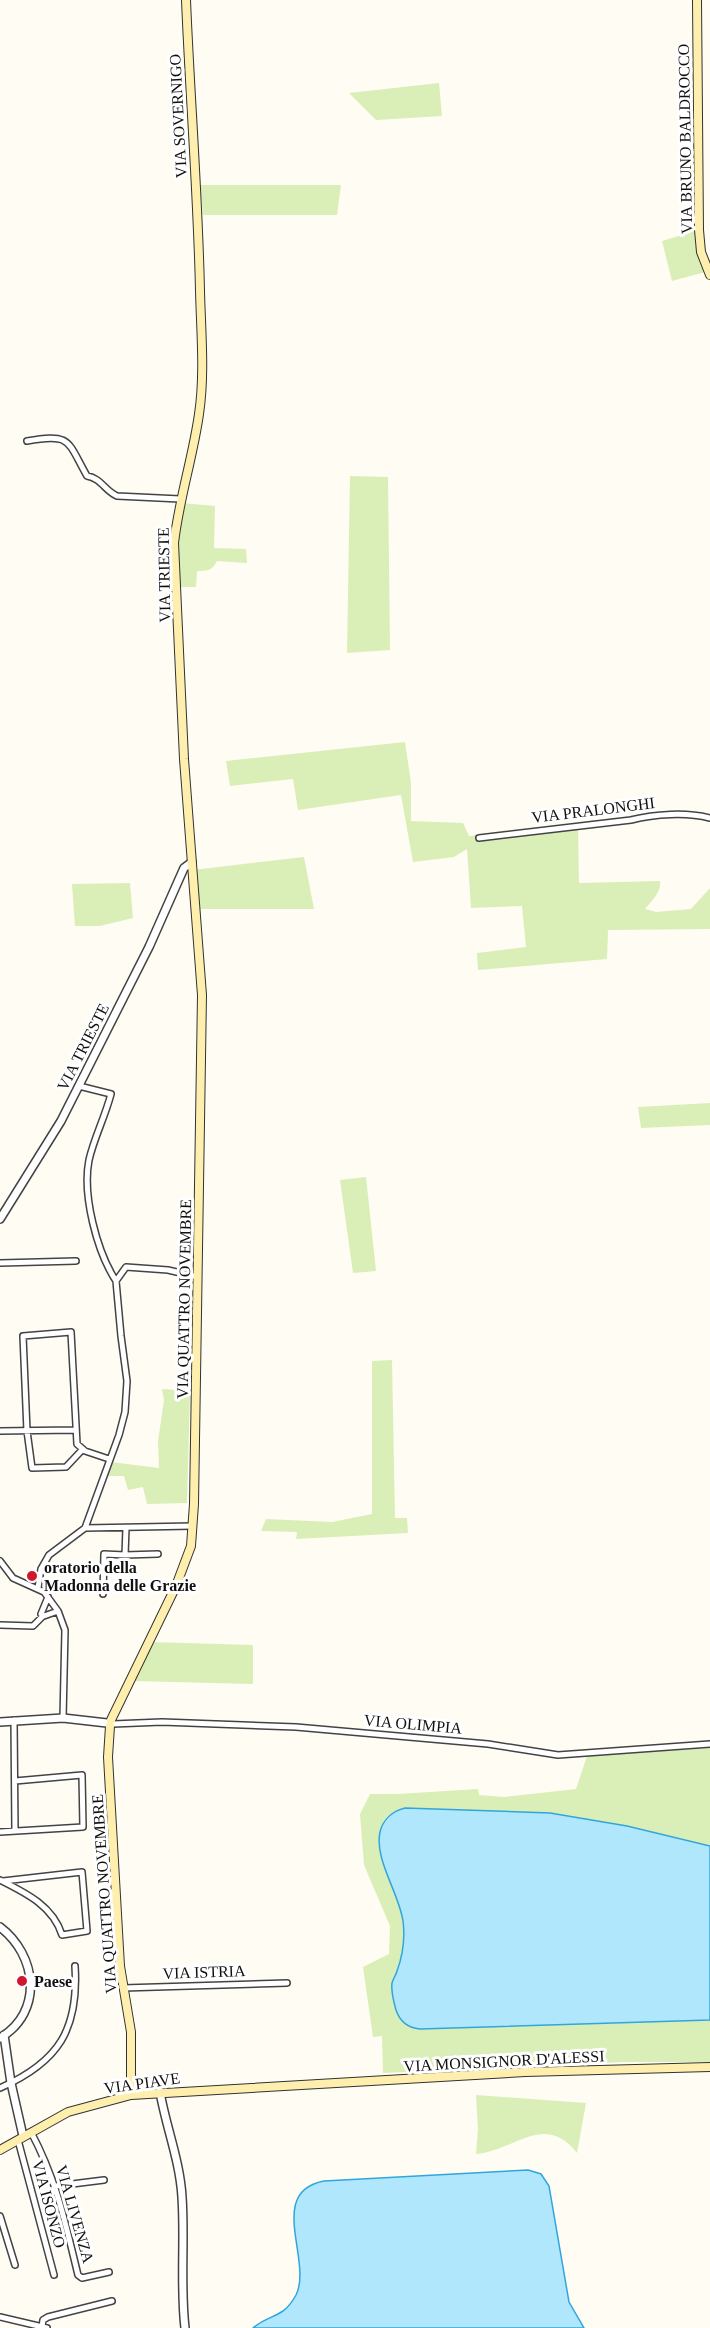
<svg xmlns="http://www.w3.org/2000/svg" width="710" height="2328" font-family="'Times New Roman',serif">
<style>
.green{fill:#d9efb7}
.water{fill:#b1e7fd;stroke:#30a6dc;stroke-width:1.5}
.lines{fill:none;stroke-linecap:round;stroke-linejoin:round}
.minor-casing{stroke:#434343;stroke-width:8}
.tertiary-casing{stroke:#434343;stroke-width:10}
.secondary-casing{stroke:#323232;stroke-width:10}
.minor{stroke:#fff;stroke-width:5}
.tertiary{stroke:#fff;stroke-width:7}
.secondary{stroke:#ffefae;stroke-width:8}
.poi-dot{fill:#d1172f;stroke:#fff;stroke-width:2}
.labels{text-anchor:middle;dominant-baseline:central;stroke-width:6;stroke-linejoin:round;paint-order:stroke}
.street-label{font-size:16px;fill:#101010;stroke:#fff}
.poi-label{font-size:16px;font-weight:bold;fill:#101010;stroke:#fff;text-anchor:start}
</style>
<rect width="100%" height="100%" fill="#fffcf3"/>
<!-- green -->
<path class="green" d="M439 83 442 116 376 120 349 93Z
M200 185H341L337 215H203Z
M695 231 705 272 672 281 662 241Z
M350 476 388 477 390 650 347 653Z
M182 503 215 506 214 548 246 549 247 563 217 561C212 571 207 571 197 571L196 587H178L176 533Z
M405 742 411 783V821L463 823 469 836 578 824 579 883 660 881C662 892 651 901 645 909L656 912 691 909 710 888V929L608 930 607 959 478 970 477 953 526 947 522 906 471 908 467 849 454 857 413 862 401 795 298 810 293 779 230 786 226 761Z
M304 857 314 909H197L193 870Z
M130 883 133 918 100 926H75L72 884Z
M710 1103V1125L641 1128 638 1107Z
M366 1177 376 1271 353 1273 340 1180Z
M392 1360 395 1518H407L408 1533 296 1539 297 1532 261 1531 266 1519 332 1522 372 1514V1361Z
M162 1389 190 1391 187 1503 147 1504 143 1487 128 1490 124 1476H104L111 1462 159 1468 158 1441 164 1400Z
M150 1642 253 1645V1684L133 1681Z
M710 1748V1846L627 1826 413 1808C356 1811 388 1868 398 1897 401 1907 403 1918 403 1928 404 1943 402 1956 397 1970 396 1974 393 1978 392 1983 391 1990 394 2003 396 2010 400 2022 409 2027 420 2029L710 2020V2062H624L383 2073 382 2036 373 2037 363 1967 389 1954 390 1926 364 1865 360 1814 370 1794H397L478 1789 479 1795 504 1797 576 1789 587 1756Z
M476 2095 586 2103 577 2153C544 2111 515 2151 476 2154L478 2129Z"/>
<!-- water -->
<path class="water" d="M405 1808 550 1813 627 1826 710 1846V2020L420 2029C409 2028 400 2022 396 2010 394 2003 391 1991 392 1983 393 1979 396 1975 397 1971 403 1955 405 1937 403 1921 399 1893 374 1859 380 1832 383 1819 393 1811 405 1808Z
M528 2170 541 2174 549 2186 569 2302 584 2328H253C271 2313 283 2319 296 2295 313 2261 266 2192 324 2181Z"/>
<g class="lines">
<defs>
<path id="minor" d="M27 441C72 433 67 441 87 476 101 478 105 491 117 496L180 499
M479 838 631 820C655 814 686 812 710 818
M79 1086 111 1094C105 1117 94 1138 89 1160 82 1195 97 1252 116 1281
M0 1263 76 1261
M0 1431 75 1430
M82 1450 66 1467 32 1468 27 1431 23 1336 71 1332 77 1444 85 1451 109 1459
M85 1528 193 1526
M125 1555 158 1554
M0 1561 13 1578 44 1592 58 1611 65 1630 63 1718
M38 1588 41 1569 49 1555 85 1528 119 1435 125 1412 127 1381 121 1336 116 1281 126 1267 168 1270 198 1277
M103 1594 104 1554 125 1555 126 1528
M48 1597 41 1614 44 1616 58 1611
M0 1625 33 1626 43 1616
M14 1720 15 1831
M113 1724 162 1722 296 1727 488 1744 558 1755 710 1744
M0 1832 83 1827 82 1775 15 1781
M0 1880C26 1893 53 1906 62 1935L87 1931 82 1872 3 1881
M123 1988 287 1983
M0 2088C59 2062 79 2029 75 1966
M31 2132C57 2181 65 2222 78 2275L82 2278 109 2272
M18 2140 54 2275
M56 2186 104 2180
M0 2216 15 2265
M0 2317 47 2328
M42 2327 43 2320 48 2317 112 2301"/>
<path id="tertiary" d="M0 1219 61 1121 149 947 184 868 192 862
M0 1722 63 1718 107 1723
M0 1927C37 1955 44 2012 0 2038
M4 2035 11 2083 23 2136
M160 2092C166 2127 180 2161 182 2197 185 2241 180 2285 185 2328"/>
<path id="secondary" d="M697 0 699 230 701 252 710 275
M111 1720 176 1586 191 1546 194 1504 202 995 184 759 174 543C179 499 193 457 199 414 205 374 201 332 200 291 198 194 190 97 186 0
M110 1726 108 1757 120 1966 131 2032V2095
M0 2150 68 2112 131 2095 525 2072 710 2067"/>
</defs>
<!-- minor casing -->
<use href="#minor" class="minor-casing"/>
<!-- tertiary casing -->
<use href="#tertiary" class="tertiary-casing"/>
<!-- secondary casing -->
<use href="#secondary" class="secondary-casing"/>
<!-- minor -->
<use href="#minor" class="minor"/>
<!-- tertiary -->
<use href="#tertiary" class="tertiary"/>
<!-- secondary -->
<use href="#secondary" class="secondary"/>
</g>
<!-- markers -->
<g class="poi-dot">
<circle cx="32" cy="1576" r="6"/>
<circle cx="22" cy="1981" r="6"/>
</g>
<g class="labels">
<!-- street labels -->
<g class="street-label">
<text transform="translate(178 116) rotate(-93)">VIA SOVERNIGO</text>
<text transform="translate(685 139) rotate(-91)">VIA BRUNO BALDROCCO</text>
<text transform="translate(164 575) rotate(-91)">VIA TRIESTE</text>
<text transform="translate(593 810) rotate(-7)">VIA PRALONGHI</text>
<text transform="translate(83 1047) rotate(-63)">VIA TRIESTE</text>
<text transform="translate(184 1299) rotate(-89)">VIA QUATTRO NOVEMBRE</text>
<text transform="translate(413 1724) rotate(5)">VIA OLIMPIA</text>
<text transform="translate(104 1894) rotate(-94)">VIA QUATTRO NOVEMBRE</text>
<text transform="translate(204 1972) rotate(-2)">VIA ISTRIA</text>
<text transform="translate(504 2061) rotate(-3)">VIA MONSIGNOR D'ALESSI</text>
<text transform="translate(142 2083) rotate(-8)">VIA PIAVE</text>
<text transform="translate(49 2204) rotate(75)">VIA ISONZO</text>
<text transform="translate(75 2214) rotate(74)">VIA LIVENZA</text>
</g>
<!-- poi labels -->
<g class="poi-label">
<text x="44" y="1567">oratorio della<tspan x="44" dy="18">Madonna delle Grazie</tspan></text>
<text x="34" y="1981">Paese</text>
</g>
</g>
</svg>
